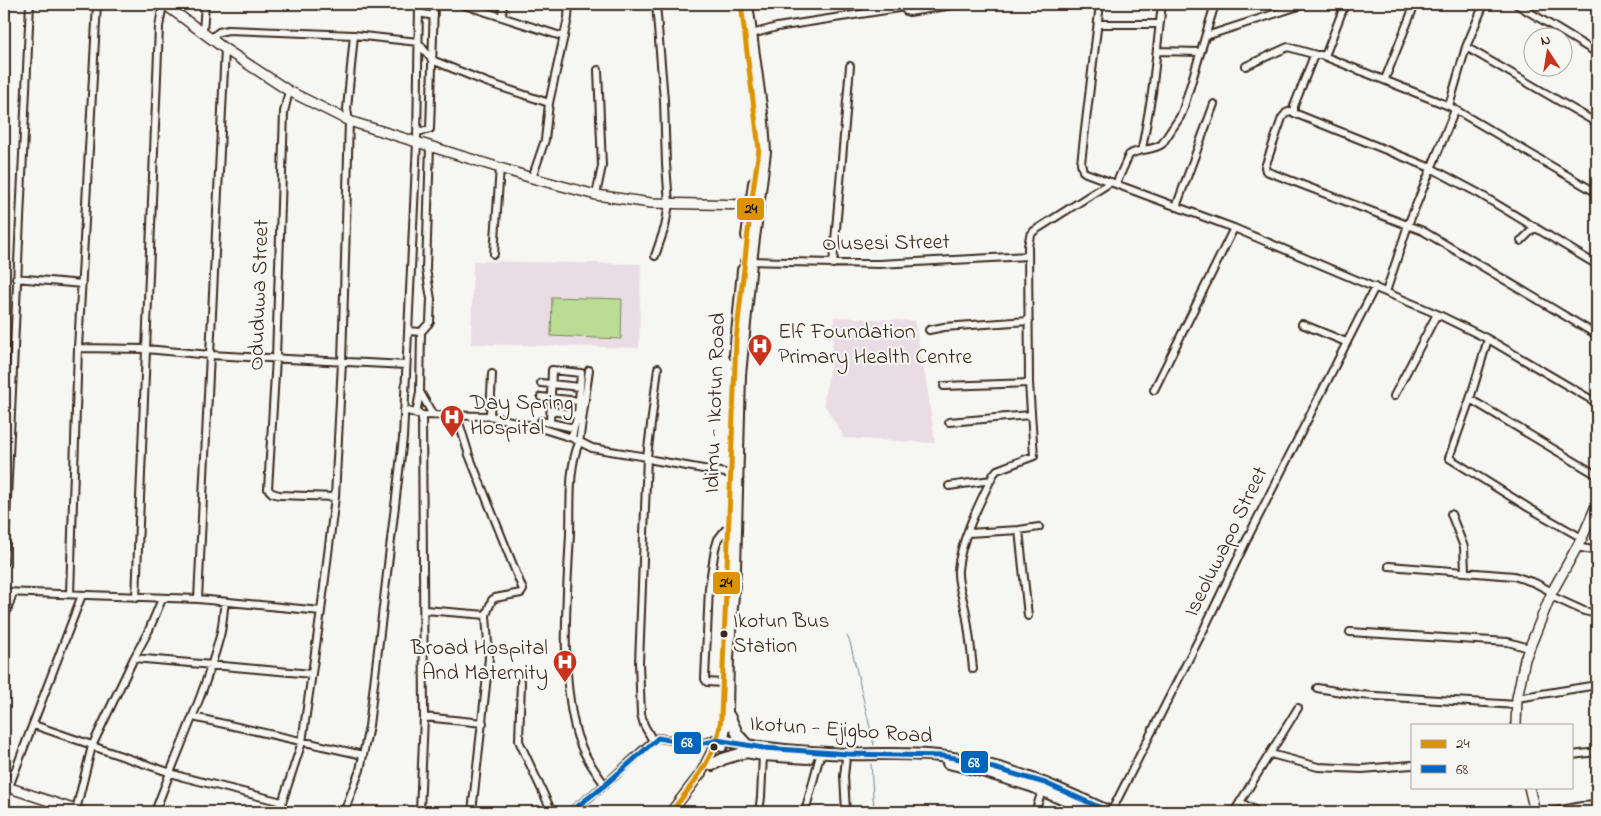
<svg xmlns="http://www.w3.org/2000/svg" width="1601" height="816" font-family="'Indie Flower',sans-serif">
<style>
.built{fill:#eadce4}
.green{fill:#badc95;stroke:#7a835a}
.lines{fill:none;stroke-linecap:round;stroke-linejoin:round}
.stream{stroke:#6a8c99;stroke-width:1}
.street-casing{stroke:#3b2a1e;stroke-width:10}
.secondary-casing{stroke:#3b2a1e;stroke-width:12}
.primary-casing{stroke:#3b2a1e;stroke-width:14}
.street{stroke:#f6f6f2;stroke-width:6}
.secondary{stroke:#f6f6f2;stroke-width:9}
.primary{stroke:#f6f6f2;stroke-width:10}
.bus-1-casing{stroke:#f6f6f2;stroke-width:9}
.bus-2-casing{stroke:#f6f6f2;stroke-width:9}
.bus-1{stroke:#db9304;stroke-width:5}
.bus-2{stroke:#0065bd;stroke-width:5}
.bus-dot{fill:#3b2a1e;stroke:#f6f6f2;stroke-width:2}
.labels{text-anchor:middle;dominant-baseline:central;stroke-width:4.5;stroke-linejoin:round;paint-order:stroke}
.bus-label{font-size:21px;fill:#3b2a1e;stroke:#f6f6f2;text-anchor:start}
.street-label{font-size:22px;fill:#3b2a1e;stroke:#f6f6f2}
.poi-label{font-size:22px;fill:#3b2a1e;stroke:#f6f6f2;text-anchor:start}
.line-badge{stroke:#f6f6f2;stroke-width:2}
.badge-label{font-size:14px;text-anchor:middle;font-weight:bold;fill:#fff}
.pale-badge-label{font-size:14px;text-anchor:middle;font-weight:bold;fill:#111}
</style>
<rect width="100%" height="100%" fill="#f6f6f2"/>
<filter id="ink" filterUnits="userSpaceOnUse"><feTurbulence type="fractalNoise" baseFrequency=".02" numOctaves="2"/><feDisplacementMap in="SourceGraphic" scale="10" xChannelSelector="R" yChannelSelector="G"/><feConvolveMatrix kernelMatrix="1 2 1 2 8 2 1 2 1" color-interpolation-filters="sRGB"/></filter>
<g filter="url(#ink)">
<!-- built -->
<path class="built" d="M473 261 641 264 639 348 471 344Z
M834 317 914 321 927 386 935 443 843 438 842 434 825 406 824 401 832 354Z"/>
<!-- green -->
<path class="green" d="M552 297 622 299 621 339 551 336Z"/>
<g class="lines">
<!-- stream -->
<path class="stream" d="M847 636 850 642 874 745
M871 764 874 812"/>
<defs>
<path id="street" d="M461 4 564 37
M1100 4 1081 163 1083 171 1086 173 1234 228 1437 314 1488 339 1597 403
M1516 4 1597 53
M904 5 906 11 909 12 959 4
M419 13 434 16
M502 17 503 4
M1098 24H1159
M203 32 205 4
M752 34 777 27 905 7
M1206 36 1305 4
M211 38 219 32 228 30 354 35 418 42 432 60 486 82 549 103
M1466 47 1597 123
M1157 51 1200 52
M1325 56 1345 4
M1246 66 1288 47 1316 55
M1385 79 1415 4
M289 91 284 112 276 358 268 489 272 493 279 495 335 497
M1449 106 1466 47 1484 4
M1293 110 1286 113 1282 118 1265 167 1266 171 1423 231 1597 335
M417 132 430 129 434 4
M1142 149 1152 93 1162 4
M532 178 545 140 549 103 568 18 569 4
M1116 184 1129 155C1139 148 1153 151 1162 144L1180 117 1183 110 1215 4
M1597 193 1449 106 1321 55H1316L1313 58 1294 106V113L1431 168 1478 193 1597 265
M596 195 602 166 598 70
M1176 207 1214 104
M1521 241 1535 227
M494 254 500 167
M655 256 665 227 669 204 666 164 664 100 656 4
M744 261 879 264 1028 256
M833 264 850 66
M16 278 82 284
M1386 292 1408 225 1455 110
M1302 324 1346 342
M929 330 944 327 1029 321
M408 331 421 332 420 392 416 414
M421 332 430 322 431 299 426 269 430 146
M1488 339 1470 399 1449 458 1529 508 1582 538
M78 348 146 349 210 355 406 365
M589 370 579 443C568 468 571 506 570 533 567 598 560 665 575 728 580 750 592 767 605 785
M541 383 580 387
M944 386 1029 383
M1154 390 1234 228
M420 392 433 415
M1394 396 1437 314
M541 397 579 401
M1470 399 1597 475
M404 410 422 415 490 416 537 427 572 438 592 448 647 457 653 460 731 474
M551 411 578 415
M457 416 469 455 523 590 521 593 495 598 492 600 486 615 489 658 472 812
M490 416 492 374
M541 421 574 428 572 438
M949 422 1031 415
M550 423 552 370 581 373 578 415 574 428
M949 486 991 480
M1451 514 1464 547 1465 571
M1019 530 1028 616
M968 533 1019 530 1039 527
M1577 547 1597 551
M4 563 30 4
M1389 566 1514 576 1535 583 1552 592
M4 592 198 599 321 611
M70 594 78 348 97 4
M1551 596 1584 611 1597 614
M136 598 159 27 163 4
M198 599 225 49
M425 610 486 615
M4 619 13 593
M1350 632 1508 642 1529 648
M134 658 312 674
M973 669C971 649 969 628 965 608 962 595 957 582 958 570 960 541 981 500 993 475L997 470 1034 456 1029 383 1028 246 1030 236 1034 231 1111 182
M521 682 519 741 552 812
M722 683 707 682 705 679 709 588 715 549 718 539 725 530 730 528
M1317 688 1360 695 1517 705
M1517 698 1597 685
M193 717 363 755
M424 717 483 723
M34 725 89 744
M653 741 644 725 641 714 639 663 647 457 658 368
M92 746 183 777 282 802
M1271 754 1318 767 1362 769 1412 765
M1572 755 1597 752
M846 758 844 776 846 812
M9 787 82 595
M1240 802 1258 812
M76 810 92 746 134 658 149 630 162 599
M155 812C176 754 204 696 220 636 223 625 223 613 225 602
M279 812 302 742 321 611 335 497 342 362 349 121 347 109 354 35
M344 812 360 770 369 726 403 438 417 142 419 4
M420 812 424 717 422 415
M570 812 605 785 655 739 658 738 693 743 712 742
M759 812 761 797 763 755
M805 812 819 759
M1035 812 1042 791
M1111 812 1204 629 1249 535 1375 287
M1234 812 1298 708
M1551 812 1582 806 1597 805"/>
<path id="secondary" d="M164 4 225 49 289 91 349 121 532 178 596 195 651 203 751 205
M1516 725 1517 698 1525 659 1552 592 1582 538 1597 504
M4 786 82 812
M1529 787 1535 812
M671 812 701 773 715 745"/>
<path id="primary" d="M747 236 754 183
M735 355 743 270
M729 716 738 735 747 745
M712 742 717 740H723C764 750 806 752 848 754 880 755 914 752 946 757 1004 764 1058 788 1110 812
M722 746 727 711 728 658 735 569 740 375 751 262 765 152 763 121 747 4
M746 752 763 755 808 758
M948 763 982 771 1031 786 1093 812
M712 765 723 759 746 752"/>
</defs>
<!-- street casing -->
<use href="#street" class="street-casing"/>
<!-- secondary casing -->
<use href="#secondary" class="secondary-casing"/>
<!-- primary casing -->
<use href="#primary" class="primary-casing"/>
<!-- street -->
<use href="#street" class="street"/>
<!-- secondary -->
<use href="#secondary" class="secondary"/>
<!-- primary -->
<use href="#primary" class="primary"/>
<defs>
<path id="bus-1" d="M671 812C693 784 718 755 721 718L736 340 751 205 759 149 741 4"/>
<path id="bus-2" d="M570 812 605 785 658 738C677 741 699 747 717 740L764 748 847 754 943 756 966 760 1045 783 1110 812"/>
</defs>
<!-- bus-1 casing -->
<use href="#bus-1" class="bus-1-casing"/>
<!-- bus-2 casing -->
<use href="#bus-2" class="bus-2-casing"/>
<!-- bus-1 -->
<use href="#bus-1" class="bus-1"/>
<!-- bus-2 -->
<use href="#bus-2" class="bus-2"/>
</g>
</g>
<!-- icons -->
<defs>
<symbol id="hospital-pin" viewBox="-11 -11 22 30"><path d="M0 17L-7.5 6A9.5 9.5 0 1 1 7.5 6Z" fill="#c8321e" stroke="#f6f6f2"/><path d="M-5-5h3v3.5h4V-5h3V5h-3V1.5h-4V5h-3Z" fill="#fff"/></symbol>
</defs>
<g fill-rule="evenodd">
<use href="#hospital-pin" x="746" y="332" width="28" height="38"/>
<use href="#hospital-pin" x="438" y="403" width="28" height="38"/>
<use href="#hospital-pin" x="551" y="648" width="28" height="38"/>
</g>
<!-- markers -->
<g class="bus-dot">
<circle cx="724" cy="634" r="4.5"/>
<circle cx="714" cy="747" r="4.5"/>
</g>
<g class="labels">
<!-- bus labels -->
<g class="bus-label">
<text x="733" y="622">Ikotun Bus<tspan x="733" dy="25">Station</tspan></text>
</g>
<!-- street labels -->
<g class="street-label">
<text transform="translate(886 244) rotate(-1)">Olusesi Street</text>
<text transform="translate(260 295) rotate(-88)">Oduduwa Street</text>
<text transform="translate(716 403) rotate(-88)">Idimu - Ikotun Road</text>
<text transform="translate(1227 542) rotate(-64)">Iseoluwapo Street</text>
<text transform="translate(841 731) rotate(4)">Ikotun - Ejigbo Road</text>
</g>
<!-- poi labels -->
<g class="poi-label">
<text x="778" y="333">Elf Foundation<tspan x="778" dy="25">Primary Health Centre</tspan></text>
<text x="470" y="404">Day Spring<tspan x="470" dy="25">Hospital</tspan></text>
<text x="548" y="649" text-anchor="end">Broad Hospital<tspan x="548" dy="25">And Maternity</tspan></text>
</g>
</g>
<g class="line-badge">
<rect x="736" y="197" width="29" height="24" rx="5" fill="#db9304"/>
<rect x="712" y="571" width="29" height="24" rx="5" fill="#db9304"/>
<rect x="673" y="731" width="29" height="24" rx="5" fill="#0065bd"/>
<rect x="960" y="750" width="29" height="24" rx="5" fill="#0065bd"/>
</g>
<g class="badge-label">
<text x="687" y="747">68</text>
<text x="974" y="767">68</text>
</g>
<g class="pale-badge-label">
<text x="751" y="213">24</text>
<text x="726" y="587">24</text>
</g>
<!-- margin -->
<rect width="1601" height="816" fill="none" stroke="#f6f6f2" stroke-width="20"/>
<rect x="10" y="10" width="1581" height="796" fill="none" stroke="#3b2a1e" stroke-width="2" filter="url(#ink)"/>
<!-- legend -->
<rect x="1411" y="724" width="162" height="65" fill="#f6f6f2" stroke="#aba49d"/>
<rect x="1421" y="740" width="25" height="8" fill="#db9304" stroke="#aba49d"/>
<text x="1456" y="748" font-size="15" fill="#3b2a1e">24</text>
<rect x="1421" y="765" width="25" height="8" fill="#0065bd" stroke="#aba49d"/>
<text x="1456" y="774" font-size="15" fill="#3b2a1e">68</text>
<!-- north arrow -->
<g transform="translate(1548 52) rotate(348)"><circle r="24" fill="#f6f6f2" stroke="#aba49d"/>
<path d="M0-4L9 19L0 12L-9 19Z" fill="#c8321e"/>
<text y="-8" font-size="14" font-weight="bold" text-anchor="middle" fill="#3b2a1e">N</text>
</g>
</svg>
